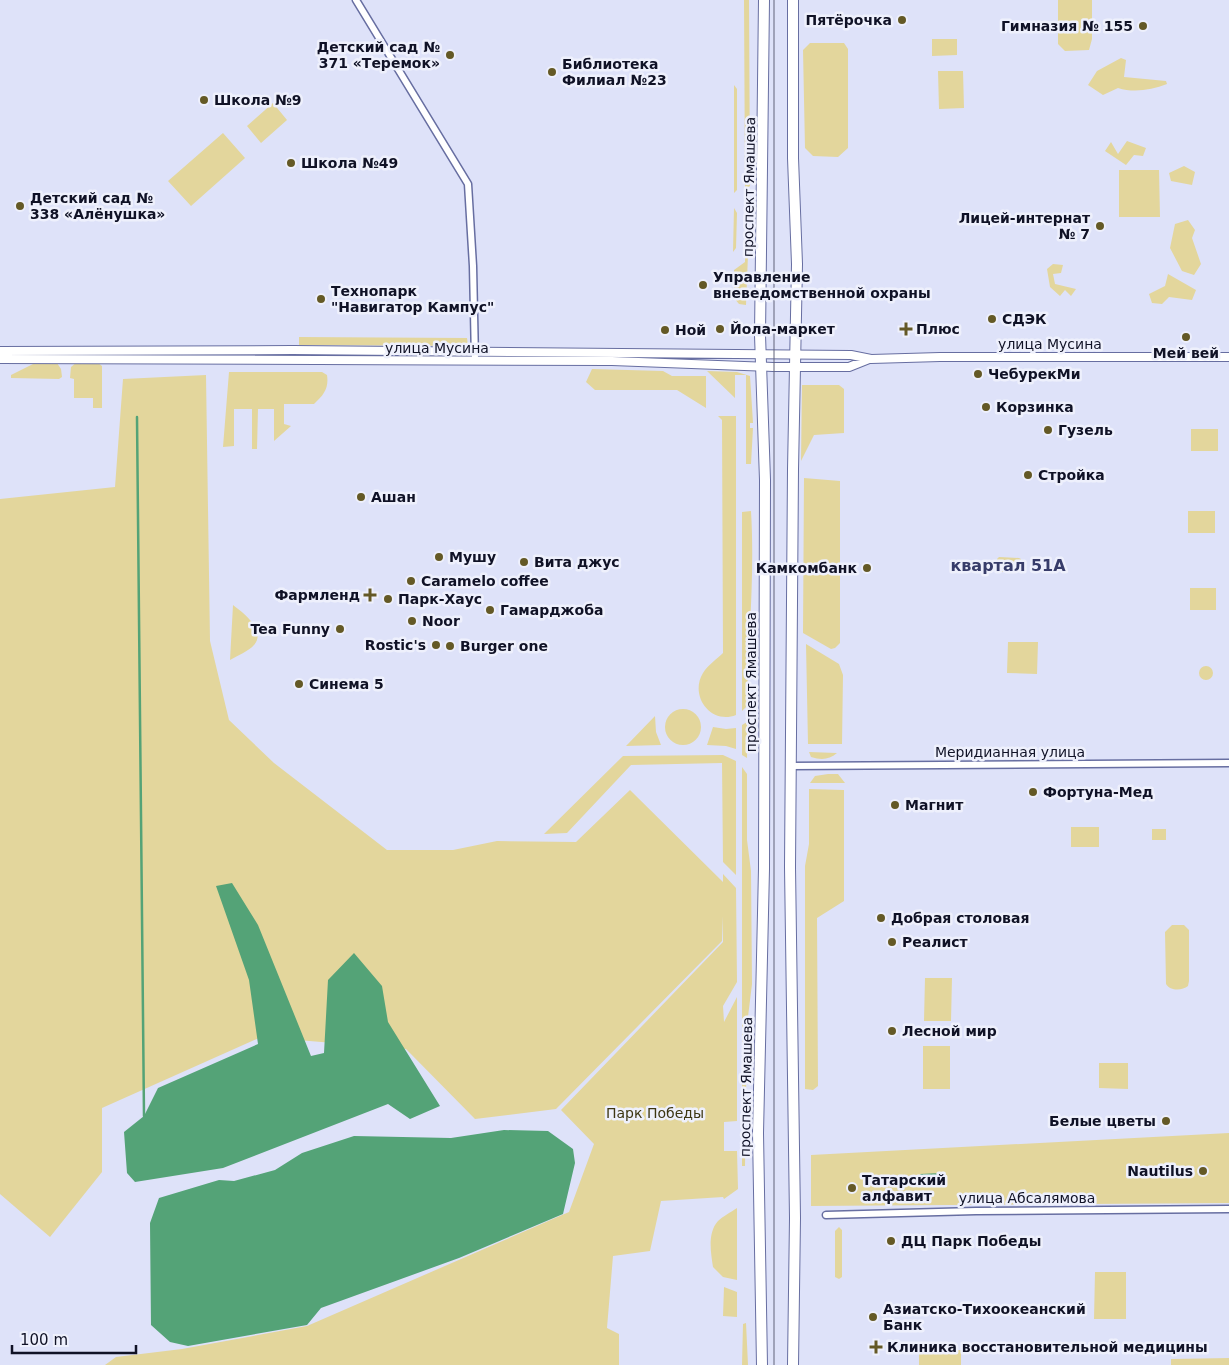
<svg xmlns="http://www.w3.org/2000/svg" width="1229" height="1365" font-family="'DejaVu Sans',sans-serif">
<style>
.green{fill:#e3d69c}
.water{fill:#54a377}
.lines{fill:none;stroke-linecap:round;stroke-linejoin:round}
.stream{stroke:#54a377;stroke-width:2.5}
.minor-casing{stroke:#676ea1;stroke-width:9}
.tertiary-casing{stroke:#676ea1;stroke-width:10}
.primary-casing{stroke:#676ea1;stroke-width:12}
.minor{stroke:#fff;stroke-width:6}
.tertiary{stroke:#fff;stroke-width:8}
.primary{stroke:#fff;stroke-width:10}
.tram{stroke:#606378;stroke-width:1}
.poi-dot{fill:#645926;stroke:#eef0fc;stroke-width:2}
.labels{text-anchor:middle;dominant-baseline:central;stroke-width:5;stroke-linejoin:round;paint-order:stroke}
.poi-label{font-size:14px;font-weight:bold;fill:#101226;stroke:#eef0fc;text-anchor:start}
.street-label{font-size:14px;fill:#101226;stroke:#eef0fc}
.park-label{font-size:14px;fill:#3d3612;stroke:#eef0fc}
.quarter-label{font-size:16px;font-weight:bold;fill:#373c6a;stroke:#eef0fc}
</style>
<rect width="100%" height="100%" fill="#dee2f9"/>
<!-- green -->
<path class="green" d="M744 0H749L750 186 747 188H745Z
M1058 0H1092V39L1089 50 1065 51 1058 44Z
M932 39H957V55L932 56Z
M810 43H844L848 49V148L838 157 813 156 805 148 803 50Z
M1121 58 1126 60 1124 77 1166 81 1167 84C1151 90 1134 93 1118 88L1103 95 1088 85 1097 71Z
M938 71H963L964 108 939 109Z
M734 85 737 89V190L734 193Z
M273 103 287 120 261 143 247 126Z
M223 133 245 158 191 206 168 181Z
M1127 141 1146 148 1143 156 1134 155 1126 165 1105 151 1111 142 1118 154Z
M1184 166 1195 172 1192 185 1171 181 1169 173Z
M1119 170H1159L1160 217H1119Z
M748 201 750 204 746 305 739 304 734 298V270L745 262 746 202Z
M734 208 737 213 736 248 733 252Z
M1188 220 1195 230 1192 238 1201 264 1194 275 1182 271 1170 248 1175 224Z
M1053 264 1063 265 1061 273 1053 274 1055 284 1076 289 1071 296 1065 290 1060 296 1050 287 1047 269Z
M1168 274 1196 290 1192 300 1169 297 1162 304 1152 303 1149 294 1165 286Z
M299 337 467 338 468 346 299 345Z
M77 362 98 363 102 366V408H93V398H74V379L70 378 71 367Z
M35 363H57L61 369 62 377 59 379 11 378V375Z
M592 369 663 371 672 376H706V408L677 390H595L586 382Z
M707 371 737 372 750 376 753 423H750V428H753L751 464H746V375H735V398Z
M229 372H322L327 375C329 388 324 395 314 404H284V424L291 426 274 441V409H258L257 449H252V409H234V446L223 447Z
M206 375 210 641 229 720 274 763 387 850H453L497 841 576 842 630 790 723 882V874L736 888 737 982 723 1006 724 1022 737 997V1121L724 1122V1151H737L738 1189 724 1199 723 1197 661 1201 650 1251 613 1256 607 1328 619 1334V1365H105L116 1357 182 1349 307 1326 569 1212 594 1144 561 1110 723 942V916L722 941 556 1109 475 1119 406 1049 261 1037 102 1108V1172L50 1237 0 1194V499L115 487 123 379Z
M802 385H839L844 389V433L814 435 801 461Z
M718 416H736V715C711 725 689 696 703 673 708 665 717 659 723 653L722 420Z
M1191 429H1218V451H1191Z
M804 478 840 481V643L835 648 831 649 803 633Z
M751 511C755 577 748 641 747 706L742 711V512Z
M1188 511H1215V533H1188Z
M999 557 1019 558 1021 559V569L1014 572H997V559Z
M1190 588H1216V610H1190Z
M233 605C242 612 267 630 254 645 249 651 237 656 230 660Z
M1008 642H1038L1037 674 1007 673Z
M806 644 839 664 843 675 842 744H808Z
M1199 673a7 7 0 1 1 14 0a7 7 0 1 1-14 0Z
M665 727a18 18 0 1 1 36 0a18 18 0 1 1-36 0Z
M655 716 656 732 661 745 626 746Z
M747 722V758L742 755V725Z
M713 727 726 729 736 728V749L726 746 707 745Z
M809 752 837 753C829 760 821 760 811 757Z
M723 755 736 761V875L723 862 722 763 631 765 567 833 544 834 623 756Z
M742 767 747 774V840L751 871 752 984 747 1025 745 1166H742Z
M828 774H838L845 783H810L815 776Z
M809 789 844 790V901L817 918 818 1086 813 1090 805 1089V866L809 844Z
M1071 827H1099V847H1071Z
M1152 829H1166V840H1152Z
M1172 925H1184L1189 930V981L1188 986C1182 991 1170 991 1166 984L1165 932Z
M925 978H952L951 1021H924Z
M923 1046H950V1089H923Z
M1099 1063H1128V1089L1099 1088Z
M1229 1133V1203L811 1206V1155Z
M737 1208V1280L723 1277 713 1267C711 1254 707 1233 718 1221 722 1217 731 1212 737 1208Z
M839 1227 842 1230V1277L839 1279 835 1277V1231Z
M1095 1272H1126V1319H1094Z
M724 1287 737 1292V1317L723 1316Z
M746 1323 748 1365H742L743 1324Z
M919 1350H961V1365H919Z
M1229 1358V1365H1171V1359Z"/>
<!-- water -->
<path class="water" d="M232 883 258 925 311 1056 324 1053 328 980 354 953 382 986 388 1022 440 1106 410 1119 388 1104 223 1168 135 1182 127 1173 124 1132 144 1116 158 1088 258 1044 249 980 216 886Z
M504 1130 548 1131 573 1149 575 1163 563 1214 459 1258 321 1308 307 1325 188 1346 170 1342 151 1325 150 1223 159 1198 219 1180 234 1181 275 1170 302 1153 354 1136 451 1138Z
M941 1173 929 1187 924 1184 920 1174Z"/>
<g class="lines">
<!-- stream -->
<path class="stream" d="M137 417 144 1116"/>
<defs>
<path id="minor" d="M356 0 468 184 473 266 475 360
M791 766 1229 763
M826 1215 976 1211 1229 1209"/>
<path id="tertiary" d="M0 351 293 350 851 355 871 359 940 357H1229
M0 359 612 361 773 367H849L869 359"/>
<path id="primary" d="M762 1365 758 1133 764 869 765 480 760 335 764 0
M793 1365 795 1218 790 867 793 469 797 264 793 158V0"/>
</defs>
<!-- minor casing -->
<use href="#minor" class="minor-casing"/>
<!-- tertiary casing -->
<use href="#tertiary" class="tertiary-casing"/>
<!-- primary casing -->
<use href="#primary" class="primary-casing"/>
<!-- minor -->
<use href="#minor" class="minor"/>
<!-- tertiary -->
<use href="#tertiary" class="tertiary"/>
<!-- primary -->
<use href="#primary" class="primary"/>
<!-- tram -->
<path class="tram" d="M774 1365V0"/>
</g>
<!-- markers -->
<g class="poi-dot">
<circle cx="902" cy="20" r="5"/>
<circle cx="1143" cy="26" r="5"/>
<circle cx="450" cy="55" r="5"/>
<circle cx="552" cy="72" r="5"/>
<circle cx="204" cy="100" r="5"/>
<circle cx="291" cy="163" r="5"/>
<circle cx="20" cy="206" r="5"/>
<circle cx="1100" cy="226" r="5"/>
<circle cx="703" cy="285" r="5"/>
<circle cx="321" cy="299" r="5"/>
<circle cx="992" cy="319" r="5"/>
<circle cx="720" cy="329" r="5"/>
<path d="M903.5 321.5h5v5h5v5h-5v5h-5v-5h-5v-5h5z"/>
<circle cx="665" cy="330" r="5"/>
<circle cx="1186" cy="337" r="5"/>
<circle cx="978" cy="374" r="5"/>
<circle cx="986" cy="407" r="5"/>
<circle cx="1048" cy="430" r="5"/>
<circle cx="1028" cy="475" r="5"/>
<circle cx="361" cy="497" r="5"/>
<circle cx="439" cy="557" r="5"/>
<circle cx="524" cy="562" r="5"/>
<circle cx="867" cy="568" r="5"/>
<circle cx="411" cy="581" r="5"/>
<path d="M367.5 587.5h5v5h5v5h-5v5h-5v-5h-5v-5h5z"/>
<circle cx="388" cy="599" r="5"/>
<circle cx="490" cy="610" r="5"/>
<circle cx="412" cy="621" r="5"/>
<circle cx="340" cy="629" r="5"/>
<circle cx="436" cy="645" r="5"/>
<circle cx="450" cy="646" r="5"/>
<circle cx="299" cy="684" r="5"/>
<circle cx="1033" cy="792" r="5"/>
<circle cx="895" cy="805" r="5"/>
<circle cx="881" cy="918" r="5"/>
<circle cx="892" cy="942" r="5"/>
<circle cx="892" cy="1031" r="5"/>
<circle cx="1166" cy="1121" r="5"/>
<circle cx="1203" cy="1171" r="5"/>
<circle cx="852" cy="1188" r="5"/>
<circle cx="891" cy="1241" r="5"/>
<circle cx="873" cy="1317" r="5"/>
<path d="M873.5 1339.5h5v5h5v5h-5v5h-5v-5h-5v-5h5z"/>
</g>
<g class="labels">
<!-- poi labels -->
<g class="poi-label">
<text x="892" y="20" text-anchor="end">Пятёрочка</text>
<text x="1133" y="26" text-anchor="end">Гимназия № 155</text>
<text x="440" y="47" text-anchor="end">Детский сад №<tspan x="440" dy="16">371 «Теремок»</tspan></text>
<text x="562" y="64">Библиотека<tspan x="562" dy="16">Филиал №23</tspan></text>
<text x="214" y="100">Школа №9</text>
<text x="301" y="163">Школа №49</text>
<text x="30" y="198">Детский сад №<tspan x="30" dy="16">338 «Алёнушка»</tspan></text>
<text x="1090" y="218" text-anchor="end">Лицей-интернат<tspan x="1090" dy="16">№ 7</tspan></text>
<text x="713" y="277">Управление<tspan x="713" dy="16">вневедомственной охраны</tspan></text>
<text x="331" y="291">Технопарк<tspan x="331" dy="16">"Навигатор Кампус"</tspan></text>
<text x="1002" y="319">СДЭК</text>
<text x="730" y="329">Йола-маркет</text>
<text x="916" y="329">Плюс</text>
<text x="675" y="330">Ной</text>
<text x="1186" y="353" text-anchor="middle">Мей вей</text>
<text x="988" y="374">ЧебурекМи</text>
<text x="996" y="407">Корзинка</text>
<text x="1058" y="430">Гузель</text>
<text x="1038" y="475">Стройка</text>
<text x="371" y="497">Ашан</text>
<text x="449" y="557">Мушу</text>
<text x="534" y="562">Вита джус</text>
<text x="857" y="568" text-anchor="end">Камкомбанк</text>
<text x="421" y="581">Caramelo coffee</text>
<text x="360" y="595" text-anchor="end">Фармленд</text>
<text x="398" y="599">Парк-Хаус</text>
<text x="500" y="610">Гамарджоба</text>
<text x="422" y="621">Noor</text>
<text x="330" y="629" text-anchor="end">Tea Funny</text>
<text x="426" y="645" text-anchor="end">Rostiс's</text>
<text x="460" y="646">Burger one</text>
<text x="309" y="684">Синема 5</text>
<text x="1043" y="792">Фортуна-Мед</text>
<text x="905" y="805">Магнит</text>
<text x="891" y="918">Добрая столовая</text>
<text x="902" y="942">Реалист</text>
<text x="902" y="1031">Лесной мир</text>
<text x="1156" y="1121" text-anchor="end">Белые цветы</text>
<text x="1193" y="1171" text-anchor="end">Nautilus</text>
<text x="862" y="1180">Татарский<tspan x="862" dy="16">алфавит</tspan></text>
<text x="901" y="1241">ДЦ Парк Победы</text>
<text x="883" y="1309">Азиатско-Тихоокеанский<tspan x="883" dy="16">Банк</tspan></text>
<text x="887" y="1347">Клиника восстановительной медицины</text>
</g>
<!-- street labels -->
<g class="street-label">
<text transform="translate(749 187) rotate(-89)">проспект Ямашева</text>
<text x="1050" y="344">улица Мусина</text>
<text x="437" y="348">улица Мусина</text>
<text transform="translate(751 682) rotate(-90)">проспект Ямашева</text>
<text x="1010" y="752">Меридианная улица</text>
<text transform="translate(746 1087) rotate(-89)">проспект Ямашева</text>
<text x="1027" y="1198">улица Абсалямова</text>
</g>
<!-- park labels -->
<g class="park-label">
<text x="655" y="1113">Парк Победы</text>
</g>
<!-- quarter labels -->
<g class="quarter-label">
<text x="1008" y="565">квартал 51А</text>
</g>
</g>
<!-- scale -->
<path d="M12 1345v8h124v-8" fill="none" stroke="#101226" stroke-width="2.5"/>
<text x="20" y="1345" font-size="15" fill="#101226" stroke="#eef0fc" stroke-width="4" paint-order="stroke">100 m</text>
</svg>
